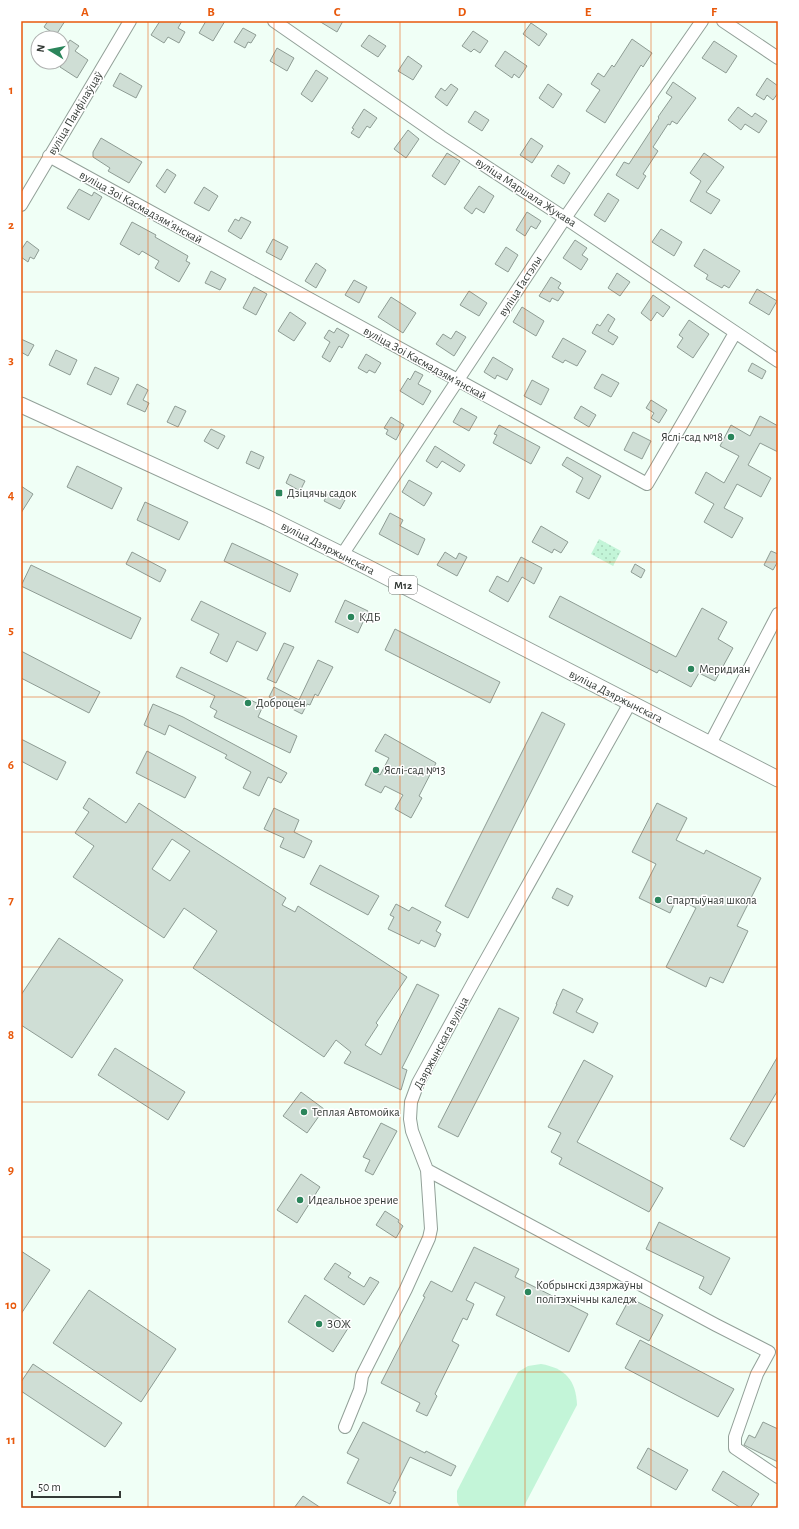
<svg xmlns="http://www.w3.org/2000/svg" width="799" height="1529" font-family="'Alegreya Sans',sans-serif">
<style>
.grass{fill:url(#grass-dots)}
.pitch{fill:#c3f5d8}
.building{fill:#cfded5;stroke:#8e9c94;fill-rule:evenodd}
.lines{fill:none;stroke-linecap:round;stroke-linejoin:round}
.minor-casing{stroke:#92a098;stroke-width:14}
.major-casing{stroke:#92a098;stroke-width:17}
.minor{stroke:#fff;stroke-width:12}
.major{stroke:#fff;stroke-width:15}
.grid{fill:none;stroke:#e8590c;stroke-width:1;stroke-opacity:0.55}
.poi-dot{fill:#2b855b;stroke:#fff;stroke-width:1.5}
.labels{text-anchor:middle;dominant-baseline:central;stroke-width:3;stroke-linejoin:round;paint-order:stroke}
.shield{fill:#fff;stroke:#717572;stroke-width:1}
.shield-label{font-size:11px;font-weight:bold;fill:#343a36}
.street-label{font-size:12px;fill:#343a36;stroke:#fff}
.poi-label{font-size:12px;fill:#343a36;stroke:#fff;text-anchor:start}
.neatline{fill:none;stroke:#e8590c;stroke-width:1.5}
.grid-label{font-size:13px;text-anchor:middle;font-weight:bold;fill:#e8590c}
</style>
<defs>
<pattern id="grass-dots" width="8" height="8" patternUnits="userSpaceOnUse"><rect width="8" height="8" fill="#c3f5d8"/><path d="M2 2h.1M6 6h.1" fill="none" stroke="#a8d3ba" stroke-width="1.8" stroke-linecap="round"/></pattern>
</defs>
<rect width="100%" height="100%" fill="#f0fff6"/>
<!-- grass -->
<path class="grass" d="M599 539 621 551 613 566 591 554Z"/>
<!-- pitch -->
<path class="pitch" d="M541 1364C565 1368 576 1380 577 1405L523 1508H460L457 1502V1491L518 1372 528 1366Z"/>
<!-- building -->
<path class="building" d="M48 21H65L56 35 44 27Z
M160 21H182L178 28 185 32 179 43 168 37 164 43 151 35Z
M206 21H225L213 41 199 33Z
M319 21H343L337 32Z
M531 23 547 34 539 46 523 34Z
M243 28 256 35 251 43 248 42 245 48 234 42Z
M473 31 488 41 480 53 474 49 471 52 462 46Z
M369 35 386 46 378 57 361 46Z
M632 39 652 53 643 67 641 65 605 123 586 111 600 90 591 84 598 73 604 77 612 65 614 67Z
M70 40 79 46 75 51 88 60 77 78 60 67 62 64V52Z
M714 41 737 56 726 73 702 58Z
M277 48 294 58 287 71 270 61Z
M505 51 527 66 519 78 514 74 512 78 495 66Z
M408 56 422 66 413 80 398 71Z
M316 70 328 78 312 102 301 94Z
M120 73 142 86 136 98 113 86Z
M767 78 778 86V93L773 100 767 95 764 100 756 95Z
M673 82 696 98 677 124 672 121 670 125 668 124 653 147 658 151 643 174 646 176 638 189 616 175 624 162 629 164 659 118 658 117 672 97 666 93Z
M451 84 458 89 447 106 435 97 441 88 445 91Z
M548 84 562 94 553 108 539 98Z
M738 107 752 117 755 113 767 121 759 133 745 124 741 130 728 120Z
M364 109 377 118 370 128 367 126 359 138 351 133 354 129 352 128Z
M475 111 489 120 482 131 468 122Z
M408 130 419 139 406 158 394 149Z
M101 138 142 162 129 183 108 171 110 168 93 157V152Z
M531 138 543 146 532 163 520 155Z
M447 153 460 161 445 185 432 176Z
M704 153 724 167 706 192 720 200 711 214 690 201 701 181 690 173Z
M558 165 570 173 564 184 551 176Z
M167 169 176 175 165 193 156 186Z
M479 186 494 196 484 213 476 208 472 214 464 208Z
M204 187 218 196 209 211 194 203Z
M79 189 92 196 94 192 102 197 89 220 67 208Z
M608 193 619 200 605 222 594 215Z
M527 212 541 221 536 229 531 226 525 236 516 230Z
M241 217 251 222 241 239 228 231 235 219 239 221Z
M132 222 156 235 155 237 188 256 186 261 190 263 179 282 155 268 159 261 142 251 139 255 120 244Z
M661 229 682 242 674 256 652 242Z
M273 239 288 247 281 260 266 252Z
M575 240 587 248 582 255 588 259 581 270 563 258Z
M27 241 39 250 34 259 30 257 28 262 21 257V250Z
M506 247 518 255 508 272 495 264Z
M704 249 740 271 729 288 724 285 722 288 706 279 708 275 694 266Z
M316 263 326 270 316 288 305 281Z
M211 271 226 279 220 290 205 283Z
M617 273 630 282 620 296 608 288Z
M551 277 561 283 558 288 564 292 558 301 552 298 550 302 539 296Z
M354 280 367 287 359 303 345 295Z
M254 287 267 294 256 315 243 308Z
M757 289 777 301 769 315 749 303Z
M469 291 487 303 479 316 460 305Z
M653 295 670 307 663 317 657 312 651 321 641 313Z
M391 297 416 313 403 333 378 317Z
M522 307 544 321 536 336 513 322Z
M290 312 306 323 294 341 278 331Z
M608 314 615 319 608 331 618 337 613 345 592 333 597 324 600 326Z
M689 320 709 334 693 358 677 347 683 338 679 335Z
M337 328 349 335 342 348 339 346 330 362 322 357 330 342 324 338 329 330 334 333Z
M456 331 466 337 454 356 436 344 443 334 451 339Z
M563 338 586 351 577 366 565 360 563 363 552 357Z
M21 339 34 345 28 356 21 352Z
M56 350 77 360 70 375 49 365Z
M366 354 381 363 375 373 369 370 367 373 358 368Z
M493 357 513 369 507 380 497 375 495 379 484 372Z
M752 363 766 371 762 379 748 371Z
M95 367 119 378 111 395 87 384Z
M415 371 423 375 418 384 431 391 423 405 400 391 408 378 410 380Z
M602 374 619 383 611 397 594 388Z
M532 380 549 389 541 405 524 396Z
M137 384 148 390 143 400 149 403 145 412 127 404Z
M651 400 667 410 659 423 651 418 654 413 646 408Z
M175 406 186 411 178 427 167 422Z
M581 406 596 415 589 427 574 418Z
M461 408 477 417 469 431 453 422Z
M760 416 778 426V452L760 443 748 465 771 478 761 497 737 484 724 508 743 518 732 538 704 522 714 504 695 493 706 472 724 483 739 456 720 446 731 425 750 436Z
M391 417 404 425 396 440 386 434 388 430 384 428Z
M499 425 540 447 531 464 493 443 497 435 494 434Z
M211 429 225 436 218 449 204 441Z
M633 432 651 441 642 459 624 450Z
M435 446 465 465 460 472 442 461 437 468 426 461Z
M251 451 264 457 259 469 246 463Z
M567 457 601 476 589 499 576 492 583 478 562 465Z
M77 466 122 488 112 509 67 487Z
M290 474 305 481 300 491 286 483Z
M409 480 432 493 424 506 402 492Z
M21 486 33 494 21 513Z
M329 492 345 500 340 509 324 501Z
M145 502 188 522 179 540 137 520Z
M390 513 403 520 400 526 425 539 418 555 379 534Z
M541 526 568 542 561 553 554 549 552 553 532 542Z
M232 543 298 574 290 592 224 561Z
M771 551 778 554V561L773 570 764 565Z
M132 552 166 570 160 582 126 564Z
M445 552 456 559 459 553 467 557 457 576 437 565Z
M521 557 542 568 534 584 522 577 508 602 489 591 497 576 508 582Z
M635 564 645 570 641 578 631 572Z
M31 565 141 618 131 639 21 586Z
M560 596 676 657 702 608 727 622 718 639 733 648 715 681 699 673 691 687 659 670 657 673 549 617Z
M345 600 368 611 358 633 335 622Z
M201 601 266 633 257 651 237 641 227 662 210 653 219 634 191 620Z
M395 629 500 682 490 703 385 650Z
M284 643 294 647 276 683 267 679Z
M21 651 100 692 89 713 21 678Z
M318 660 333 667 318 696 315 694 310 705 307 704 302 714 269 697 274 687 299 700Z
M181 667 263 706 258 717 297 736 290 753 214 717 217 711 210 707 215 696 176 677Z
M153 704 183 717 287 773 281 783 268 777 259 796 243 788 251 772 225 758 227 755 169 725 165 735 144 725Z
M542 712 565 724 468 918 445 906Z
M385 734 436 763 419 796 422 798 411 818 395 809 403 795 385 786 381 793 365 785 372 771 380 775 389 758 375 751Z
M21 739 66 762 57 780 21 761Z
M147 751 196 777 185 798 136 773Z
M89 798 126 823 139 803 286 898 282 905 295 912 298 906 407 977 376 1023 378 1025 365 1045 381 1055 417 984 439 995 402 1068 407 1070 401 1090 344 1063 351 1052 336 1040 324 1057 193 968 217 931 184 908 164 938 73 877 94 846 75 833 89 812 83 808ZM172 839 190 851 170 881 152 869Z
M657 803 687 818 676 840 704 854 706 850 761 878 737 926 748 931 723 983 710 977 706 987 666 967 696 908 677 898 670 913 639 898 656 864 632 852Z
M274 808 299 820 294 832 312 841 304 858 280 847 284 838 264 829Z
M320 865 379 896 368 915 310 884Z
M557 888 573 896 568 906 552 898Z
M396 904 409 911 412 907 441 922 436 931 441 934 435 947 421 940 419 944 388 929 394 917 390 915Z
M59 938 123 980 72 1058 21 1025V995Z
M563 989 583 999 576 1012 598 1023 593 1033 553 1013 557 1004H556Z
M499 1008 519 1018 458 1137 438 1127Z
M115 1048 185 1092 168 1120 98 1075Z
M778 1056V1090L744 1147 730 1139Z
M584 1060 613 1076 577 1142 663 1188 649 1212 559 1164 562 1158 551 1152 561 1133 548 1127Z
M301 1092 324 1109 307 1133 283 1116Z
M381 1123 397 1131 373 1175 365 1171 370 1160 363 1157Z
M301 1174 320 1187 297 1223 277 1210Z
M385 1211 399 1220 398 1222 403 1226 396 1238 376 1225Z
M659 1222 730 1258 711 1295 699 1288 704 1277 646 1249Z
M474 1247 519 1269 515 1277 588 1314 569 1352 496 1315 505 1297 475 1282 466 1300 474 1304 467 1320 463 1318 452 1341 459 1345 435 1394 437 1396 427 1416 416 1411 420 1403 381 1383 425 1297 423 1296 431 1281 452 1292Z
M21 1251 50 1270 21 1314Z
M335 1263 351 1273 348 1277 364 1287 370 1277 379 1282 364 1305 324 1279Z
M89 1290 176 1349 141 1402 53 1343Z
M305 1295 350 1325 333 1352 288 1322Z
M630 1298 663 1315 649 1341 616 1324Z
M640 1340 734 1389 718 1417 625 1368Z
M33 1364 122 1423 105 1447 21 1391V1382Z
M363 1422 425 1453 426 1451 456 1466 451 1476 410 1457 393 1491 396 1492 390 1504 347 1483 359 1459 347 1453Z
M763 1422 778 1429V1462L744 1445 749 1435 755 1438Z
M648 1448 688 1470 676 1490 637 1468Z
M723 1471 759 1494 750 1508H741L712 1490Z
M303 1496 321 1508H294Z"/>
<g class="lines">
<defs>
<path id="minor" d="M274 21 441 137 565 218 778 361
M723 21 778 58
M49 156 647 484 735 333
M21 205 130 21
M342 555 565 218 702 21
M710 744 778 614
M427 1170 716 1325 769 1352 757 1374 735 1437V1448L778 1477
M345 1427 360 1390 362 1376 406 1289 429 1238 431 1229 427 1170 412 1131 410 1119 411 1102 418 1083 473 983 630 703"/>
<path id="major" d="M21 405 268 518 365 566 778 779"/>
</defs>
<!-- minor casing -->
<use href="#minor" class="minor-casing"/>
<!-- major casing -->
<use href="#major" class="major-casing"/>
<!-- minor -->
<use href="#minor" class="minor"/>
<!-- major -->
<use href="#major" class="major"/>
</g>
<!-- grid -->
<path class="grid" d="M148 21V1508M274 21V1508M400 21V1508M525 21V1508M651 21V1508M21 157H778M21 292H778M21 427H778M21 562H778M21 697H778M21 832H778M21 967H778M21 1102H778M21 1237H778M21 1372H778"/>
<!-- markers -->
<g class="poi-dot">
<circle cx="731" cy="437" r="4"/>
<rect x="275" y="489" width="8" height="8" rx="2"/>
<circle cx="351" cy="617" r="4"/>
<circle cx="691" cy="669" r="4"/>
<circle cx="248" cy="703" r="4"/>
<circle cx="376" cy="770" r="4"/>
<circle cx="658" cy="900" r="4"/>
<circle cx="304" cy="1112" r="4"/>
<circle cx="300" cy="1200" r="4"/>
<circle cx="528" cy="1292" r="4"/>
<circle cx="319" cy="1324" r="4"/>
</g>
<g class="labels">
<!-- shield labels -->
<rect class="shield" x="389" y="576" width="28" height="18" rx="3"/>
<g class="shield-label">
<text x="403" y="585">М12</text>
</g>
<!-- street labels -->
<g class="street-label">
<text transform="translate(75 113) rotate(-59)">вуліца Панфілаўцаў</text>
<text transform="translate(526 192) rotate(33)">вуліца Маршала Жукава</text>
<text transform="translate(141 207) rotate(29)">вуліца Зоі Касмадзямʼянскай</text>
<text transform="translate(520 286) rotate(-57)">вуліца Гастэлы</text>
<text transform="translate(425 363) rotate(29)">вуліца Зоі Касмадзямʼянскай</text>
<text transform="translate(328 548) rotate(27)">вуліца Дзяржынскага</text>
<text transform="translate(616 696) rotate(27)">вуліца Дзяржынскага</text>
<text transform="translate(441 1043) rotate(-62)">Дзяржынскага вуліца</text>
</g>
<!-- poi labels -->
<g class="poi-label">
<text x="723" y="437" text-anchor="end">Яслі-сад №18</text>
<text x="287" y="493">Дзіцячы садок</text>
<text x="359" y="617">КДБ</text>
<text x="699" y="669">Меридиан</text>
<text x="256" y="703">Доброцен</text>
<text x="384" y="770">Яслі-сад №13</text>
<text x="666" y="900">Спартыўная школа</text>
<text x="312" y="1112">Теплая Автомойка</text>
<text x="308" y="1200">Идеальное зрение</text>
<text x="536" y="1285">Кобрынскі дзяржаўны<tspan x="536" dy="14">політэхнічны каледж</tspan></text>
<text x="327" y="1324">ЗОЖ</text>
</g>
</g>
<!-- border -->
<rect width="799" height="1529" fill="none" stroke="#ffffff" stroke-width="44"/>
<!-- north arrow -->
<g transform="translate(50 50) rotate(280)"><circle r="19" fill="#ffffff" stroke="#aeb0af"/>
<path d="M0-3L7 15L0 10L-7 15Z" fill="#2b855b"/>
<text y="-6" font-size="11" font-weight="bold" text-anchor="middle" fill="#343a36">N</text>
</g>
<!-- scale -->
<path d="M32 1491v6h88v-6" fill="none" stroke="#343a36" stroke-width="2"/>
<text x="38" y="1491" font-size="12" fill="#343a36" stroke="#ffffff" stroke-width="3" paint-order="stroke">50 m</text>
<rect x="22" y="22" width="755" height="1485" class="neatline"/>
<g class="grid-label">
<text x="85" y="16">A</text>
<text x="211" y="16">B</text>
<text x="337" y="16">C</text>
<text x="462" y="16">D</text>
<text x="588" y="16">E</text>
<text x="714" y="16">F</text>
<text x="11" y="94">1</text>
<text x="11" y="229">2</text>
<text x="11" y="364">3</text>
<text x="11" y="499">4</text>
<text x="11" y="634">5</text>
<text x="11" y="769">6</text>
<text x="11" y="904">7</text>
<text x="11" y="1039">8</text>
<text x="11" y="1174">9</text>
<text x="11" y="1309">10</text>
<text x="11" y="1444">11</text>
</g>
</svg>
